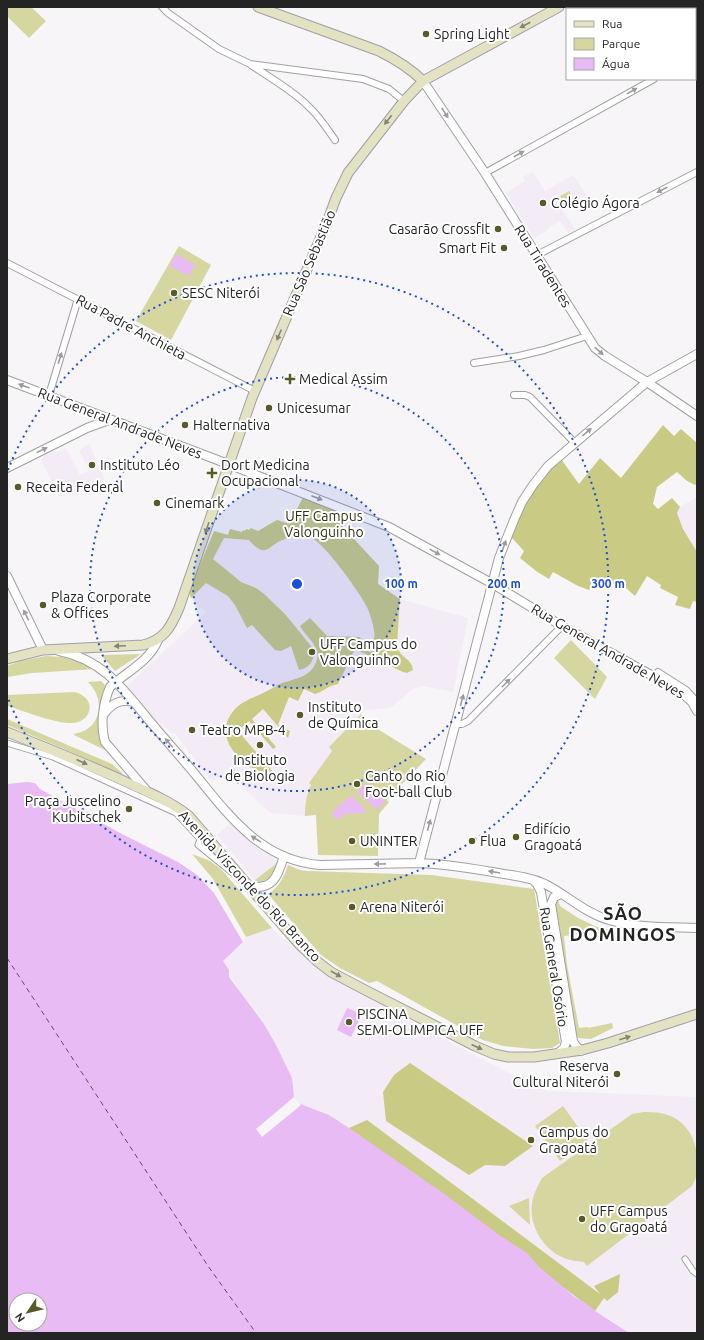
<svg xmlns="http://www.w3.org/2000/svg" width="704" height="1340" font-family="Ubuntu,sans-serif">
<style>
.built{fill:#f3ebf5}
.green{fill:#d5d6a0}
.forest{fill:#c9cb84}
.water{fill:#e8bbf5;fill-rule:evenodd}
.pier{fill:#f7f5f7}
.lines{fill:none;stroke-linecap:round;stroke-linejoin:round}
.ferry{stroke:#723c81;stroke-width:1;stroke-dasharray:5 4;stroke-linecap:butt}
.pedestrian-casing{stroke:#a19fa2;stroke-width:7}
.minor-casing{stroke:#a19fa2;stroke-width:8}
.tertiary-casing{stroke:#a19fa2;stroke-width:10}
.secondary-casing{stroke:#a19fa2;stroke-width:11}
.pedestrian{stroke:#fff;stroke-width:5}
.minor{stroke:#fff;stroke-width:6}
.tertiary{stroke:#fff;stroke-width:8}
.secondary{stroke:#e3e3c4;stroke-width:9}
.oneway{fill:#848474}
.oneway2{fill:#9d9c9d}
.ring{fill:none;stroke:#1d4ed8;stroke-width:2;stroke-dasharray:2 4}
.poi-dot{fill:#5a5a27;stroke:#fff;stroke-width:1.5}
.labels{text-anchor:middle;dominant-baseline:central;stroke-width:4;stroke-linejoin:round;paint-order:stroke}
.poi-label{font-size:14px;fill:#252425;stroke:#fff;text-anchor:start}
.street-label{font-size:14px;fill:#252425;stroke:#fff}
.park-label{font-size:14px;fill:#313212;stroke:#fff}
.district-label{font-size:18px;font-weight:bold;letter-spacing:1px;fill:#252425;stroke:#fff}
.centre{fill:#1d4ed8;stroke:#fff;stroke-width:2}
.ring-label{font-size:12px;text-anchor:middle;font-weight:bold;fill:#1d4ed8;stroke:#fff;stroke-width:4;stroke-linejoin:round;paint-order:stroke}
</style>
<rect width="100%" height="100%" fill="#f7f5f7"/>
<!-- built -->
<path class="built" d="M533 172 545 191 573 175 587 196 562 209 575 229 568 233 560 221 548 228V230L534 238 506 193 525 181 523 177Z
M89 444 105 480 73 496 71 492 60 497 41 460 44 458 43 457 53 451 54 454 66 448 80 475 89 471 79 450Z
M303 497 348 513 342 526 379 566 378 584 400 599 468 618 453 692 423 686 413 689 390 708 365 710 329 747 332 751 310 783 311 785 307 794 305 803V816L271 813 261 805 229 772 212 782 175 733H171L166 728 154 720 126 687 206 612 196 605 191 598 189 591 214 531 228 535 230 529 242 532 243 530 245 531 246 529 249 530 251 528 258 531 277 520 290 524Z
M697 497V552L684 530 677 513 680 507Z
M230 823 254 845 277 860 276 864 255 880 217 835Z
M272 928 278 935 421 1027 538 1088 549 1091 697 1097V1333H629L595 1311 559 1283 298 1103 294 1097V1092L236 985 229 977 222 961 243 942 246 937Z"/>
<!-- green -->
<path class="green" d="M7 7H31L46 21 29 38 7 16Z
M569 191 574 200 562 207 557 198Z
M179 246 211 265 171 340 136 321Z
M571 640 607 677 595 699 554 658Z
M141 654 115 671 101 655Z
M46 656C68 657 76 659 95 669L32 673 7 677V666L21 661Z
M101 681 105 685 98 725 100 738 105 750 74 735V734C102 730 106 699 88 682Z
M74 692C97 697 93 721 73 723 56 724 24 711 7 706V695Z
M361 714 376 728 426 759 387 800 389 802 379 814 378 856 318 855 316 815 305 816C305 804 306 796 311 785L309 783 332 751 329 747Z
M7 719 112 764 122 773V775L69 751 7 725Z
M192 854 208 860 220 868 272 928 246 937 213 879Z
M276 864C273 874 270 880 259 882L255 880Z
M288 865 300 870 307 871 431 875 534 889 560 1043 552 1048 533 1049 503 1046 483 1040 377 981 369 983 340 968 321 955 268 894C280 886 284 877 288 865Z
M558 899 560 906 578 918 597 927 616 931 615 934 597 935 596 931 564 936 567 965 579 1028 588 1027V1028L612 1023 613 1028 591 1039 578 1038 576 1035 553 900Z
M563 1106 588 1141 560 1161 535 1126Z
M644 1112C649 1112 655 1112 660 1113 684 1117 697 1137 697 1160 697 1171 698 1176 692 1186L587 1266 584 1262C576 1261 566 1260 560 1256 542 1247 529 1224 532 1204 533 1194 538 1186 542 1178L632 1114Z
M529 1198 530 1225 509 1206Z"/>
<!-- forest -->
<path class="forest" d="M663 425 674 436 681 429 697 443V483L695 485 687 481 677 472 657 487 653 504 658 509 672 498 680 507 677 513 683 529 697 552V602L693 601 690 609 675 605 678 597 660 588 661 585 647 576 635 596 617 580 607 589 595 582 589 590 578 586 553 572 549 579 536 571 520 558 524 551 511 537 532 480 561 459 579 484 600 458 621 478Z
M303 497 348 513 342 526 379 566 378 584 400 599 397 645C397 646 398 651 399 651 404 659 412 660 413 670L407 673 403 672 355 649 338 684C327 686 325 691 315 694L304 689 298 701 289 697 278 725 290 731 288 738 263 709 252 719 276 747 273 749 249 721 238 731 275 774C268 773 261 772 254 769 232 756 214 732 235 709 243 700 256 697 267 691 272 689 275 686 280 684 290 680 306 678 313 668 326 648 308 641 300 626L310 618 327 636 360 637 362 641 363 650 371 652C372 645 376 637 374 631 373 623 370 614 367 607 360 593 323 540 309 537 303 536 291 537 285 539 268 544 267 561 249 540L224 538 213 559 241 582 256 588 263 593 285 614 311 646C317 658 311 668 299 670L291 646 281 651 275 650 252 625 247 628 235 605 228 596 206 583 191 598 189 591 214 531 228 535 230 529 242 532 243 530 245 531 246 529 249 530 251 528 258 531 277 520 290 524Z
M410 1063 533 1146 505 1166 485 1165 469 1175 386 1121 383 1092 394 1075Z
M367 1120 600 1294 594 1286 620 1274 618 1292 607 1301 604 1298 595 1311 349 1128Z"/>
<!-- water -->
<path class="water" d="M176 254 195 265 189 276 170 266Z
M27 782 35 783 40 789 120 833 178 862 197 875 214 893 243 942 223 961 229 970V977L264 1024 276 1045 292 1078 294 1097 298 1103 329 1115 349 1128 443 1193 499 1235 527 1253 538 1266 575 1297 584 1302 595 1311 629 1333H7V784ZM16 1300H40V1324H16Z
M366 783 385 801 377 810 357 792Z
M351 796C354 797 364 807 366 811L364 813 346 814 338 819 335 818 332 813C334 810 348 798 351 796Z
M347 1008 362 1014 351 1037 337 1030Z"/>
<!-- pier -->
<path class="pier" d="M294 1097 301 1105 262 1137 256 1129Z"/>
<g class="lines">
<!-- ferry -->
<path class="ferry" d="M7 958 208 1266 256 1333"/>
<defs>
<path id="pedestrian" d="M7 743 53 757 176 813 200 839 198 845 235 875
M685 1259 693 1271 697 1274"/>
<path id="minor" d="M162 7 168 13 219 49 250 64 363 79 389 89 404 101
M695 56 697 55
M251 65C271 78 296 93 312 110 321 119 328 130 335 140
M485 173 654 79
M537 255 697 172
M7 263 255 391
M474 363 519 356 544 350 587 336
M49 395 78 299
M514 395H525L530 397 575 443
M658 672 686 690 697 702
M456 724H462L468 721 562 626"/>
<path id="tertiary" d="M695 10 697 14
M423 81 485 173 595 348 605 356 647 382 697 416
M7 380 228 464 389 527 493 584 562 626 680 691 692 702 697 711
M7 468 87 428 106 421 112 420
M7 576 43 650
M59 651C101 659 122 687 148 719 163 737 179 755 195 774 229 816 262 861 320 865L419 863C447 864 476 869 504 874 518 876 532 878 545 884 567 895 585 913 609 920 637 928 668 927 697 928
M104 714C112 703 120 699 134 702
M147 791 105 742C100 725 103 703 110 687 126 672 149 662 158 640
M419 863 499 558 514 520 522 502 533 485 548 466 647 382 697 354
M533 880 537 884 541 892 566 1042 564 1048 557 1054
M249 886C273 891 278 876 284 856
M561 894 554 897 551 904 573 1041 576 1046 581 1051"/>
<path id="secondary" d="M258 7 379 51C395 59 410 68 423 81
M7 659 43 650 143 645C164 640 171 627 179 608L252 398 326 225 336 198 348 173 404 101 423 81 559 7
M7 732C47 748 87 764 126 782 148 792 170 801 189 816L277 919 300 945 318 962 331 972 367 991 475 1046 494 1054 508 1057H534L582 1050 608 1043 697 1014"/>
</defs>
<!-- pedestrian casing -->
<use href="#pedestrian" class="pedestrian-casing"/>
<!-- minor casing -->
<use href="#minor" class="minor-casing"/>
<!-- tertiary casing -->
<use href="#tertiary" class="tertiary-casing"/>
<!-- secondary casing -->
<use href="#secondary" class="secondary-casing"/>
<!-- pedestrian -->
<use href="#pedestrian" class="pedestrian"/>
<!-- minor -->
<use href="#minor" class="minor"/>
<!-- tertiary -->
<use href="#tertiary" class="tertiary"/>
<!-- secondary -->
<use href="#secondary" class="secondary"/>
</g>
<!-- one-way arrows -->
<defs><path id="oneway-solid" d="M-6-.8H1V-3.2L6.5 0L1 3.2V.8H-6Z"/></defs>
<g class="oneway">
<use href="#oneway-solid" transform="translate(525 25) rotate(152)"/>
<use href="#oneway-solid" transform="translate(388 120) rotate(128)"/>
<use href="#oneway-solid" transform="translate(279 335) rotate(113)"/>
<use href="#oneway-solid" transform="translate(207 528) rotate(108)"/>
<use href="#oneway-solid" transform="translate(120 646) rotate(178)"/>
<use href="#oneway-solid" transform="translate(82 762) rotate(24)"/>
<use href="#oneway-solid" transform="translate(336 974) rotate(30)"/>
<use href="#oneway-solid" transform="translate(625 1038) rotate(-18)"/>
<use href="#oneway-solid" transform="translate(477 1047) rotate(25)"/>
</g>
<g class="oneway2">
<use href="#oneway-solid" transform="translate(632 91) rotate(-29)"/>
<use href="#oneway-solid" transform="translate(445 113) rotate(57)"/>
<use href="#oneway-solid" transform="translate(519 154) rotate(-29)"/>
<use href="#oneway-solid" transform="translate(662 190) rotate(153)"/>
<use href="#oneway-solid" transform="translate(599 351) rotate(42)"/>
<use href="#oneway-solid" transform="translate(60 358) rotate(-73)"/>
<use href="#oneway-solid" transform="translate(24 386) rotate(-160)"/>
<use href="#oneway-solid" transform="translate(587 432) rotate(-40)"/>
<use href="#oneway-solid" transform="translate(42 450) rotate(-26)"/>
<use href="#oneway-solid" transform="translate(317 498) rotate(21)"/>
<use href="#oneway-solid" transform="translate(504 546) rotate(-71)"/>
<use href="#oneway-solid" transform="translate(435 552) rotate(29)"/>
<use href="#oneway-solid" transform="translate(26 615) rotate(-116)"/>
<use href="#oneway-solid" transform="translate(506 683) rotate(-45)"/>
<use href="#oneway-solid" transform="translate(462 700) rotate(-75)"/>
<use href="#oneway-solid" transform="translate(169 743) rotate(-131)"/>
<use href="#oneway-solid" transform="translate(429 825) rotate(-75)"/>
<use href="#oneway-solid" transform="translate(256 839) rotate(-148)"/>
<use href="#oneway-solid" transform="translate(380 864) rotate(179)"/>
<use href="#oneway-solid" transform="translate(494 872) rotate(-170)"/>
</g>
<!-- distance rings -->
<circle cx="297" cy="584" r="104" fill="#1d4ed8" fill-opacity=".12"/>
<g class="ring">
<circle cx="297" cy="584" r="104"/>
<circle cx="297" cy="584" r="207"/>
<path d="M8 470A311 311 0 1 1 8 698"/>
</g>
<!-- markers -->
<g class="poi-dot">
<circle cx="426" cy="34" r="4"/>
<circle cx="543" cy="203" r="4"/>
<circle cx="498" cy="229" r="4"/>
<circle cx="504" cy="248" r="4"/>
<circle cx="174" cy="293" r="4"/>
<path d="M288 373h4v4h4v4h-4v4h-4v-4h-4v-4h4z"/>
<circle cx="269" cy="408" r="4"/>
<circle cx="185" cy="425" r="4"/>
<circle cx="92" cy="465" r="4"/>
<path d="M210 467h4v4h4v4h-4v4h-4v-4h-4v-4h4z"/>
<circle cx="18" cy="487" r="4"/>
<circle cx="157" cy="503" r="4"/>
<circle cx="43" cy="605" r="4"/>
<circle cx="312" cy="652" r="4"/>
<circle cx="300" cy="715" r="4"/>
<circle cx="192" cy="730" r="4"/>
<circle cx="260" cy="745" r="4"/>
<circle cx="357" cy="784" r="4"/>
<circle cx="129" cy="809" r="4"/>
<circle cx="516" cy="837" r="4"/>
<circle cx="352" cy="841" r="4"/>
<circle cx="472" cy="841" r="4"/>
<circle cx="352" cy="907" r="4"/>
<circle cx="349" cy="1022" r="4"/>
<circle cx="617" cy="1074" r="4"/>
<circle cx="531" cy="1140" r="4"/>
<circle cx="582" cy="1219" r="4"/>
</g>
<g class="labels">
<!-- poi labels -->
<g class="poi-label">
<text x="434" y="34">Spring Light</text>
<text x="551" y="203">Colégio Ágora</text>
<text x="490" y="229" text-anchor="end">Casarão Crossfit</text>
<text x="496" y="248" text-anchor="end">Smart Fit</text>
<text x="182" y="293">SESC Niterói</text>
<text x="299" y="379">Medical Assim</text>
<text x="277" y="408">Unicesumar</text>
<text x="193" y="425">Halternativa</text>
<text x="100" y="465">Instituto Léo</text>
<text x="221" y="465">Dort Medicina<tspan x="221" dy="16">Ocupacional</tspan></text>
<text x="26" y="487">Receita Federal</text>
<text x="165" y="503">Cinemark</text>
<text x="51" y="597">Plaza Corporate<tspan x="51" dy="16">&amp; Offices</tspan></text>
<text x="320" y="644">UFF Campus do<tspan x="320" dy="16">Valonguinho</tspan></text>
<text x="308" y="707">Instituto<tspan x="308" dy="16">de Química</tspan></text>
<text x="200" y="730">Teatro MPB-4</text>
<text x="260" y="760" text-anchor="middle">Instituto<tspan x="260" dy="16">de Biologia</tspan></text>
<text x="365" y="776">Canto do Rio<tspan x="365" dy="16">Foot-ball Club</tspan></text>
<text x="121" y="801" text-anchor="end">Praça Juscelino<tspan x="121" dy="16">Kubitschek</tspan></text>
<text x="524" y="829">Edifício<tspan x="524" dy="16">Gragoatá</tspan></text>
<text x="360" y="841">UNINTER</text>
<text x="480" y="841">Flua</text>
<text x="360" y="907">Arena Niterói</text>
<text x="357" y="1014">PISCINA<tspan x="357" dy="16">SEMI-OLIMPICA UFF</tspan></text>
<text x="609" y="1066" text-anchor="end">Reserva<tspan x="609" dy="16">Cultural Niterói</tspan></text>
<text x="539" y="1132">Campus do<tspan x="539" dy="16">Gragoatá</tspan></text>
<text x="590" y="1211">UFF Campus<tspan x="590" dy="16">do Gragoatá</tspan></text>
</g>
<!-- street labels -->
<g class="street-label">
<text transform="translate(309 263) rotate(-67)">Rua São Sebastião</text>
<text transform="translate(543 266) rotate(58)">Rua Tiradentes</text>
<text transform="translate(131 327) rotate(28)">Rua Padre Anchieta</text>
<text transform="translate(120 423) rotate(21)">Rua General Andrade Neves</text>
<text transform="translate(608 651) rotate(30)">Rua General Andrade Neves</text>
<text transform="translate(250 886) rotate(47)">Avenida Visconde do Rio Branco</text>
<text transform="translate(554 967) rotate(81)">Rua General Osório</text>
</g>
<!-- park labels -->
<g class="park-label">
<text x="324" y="516">UFF Campus<tspan x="324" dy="16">Valonguinho</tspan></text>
</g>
<!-- district labels -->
<g class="district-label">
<text x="623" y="913">SÃO<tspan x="623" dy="21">DOMINGOS</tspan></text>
</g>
</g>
<circle cx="297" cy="584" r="6" class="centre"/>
<g class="ring-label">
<text x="401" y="588">100 m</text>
<text x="504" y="588">200 m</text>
<text x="608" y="588">300 m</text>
</g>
<!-- border -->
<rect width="704" height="1340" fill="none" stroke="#252425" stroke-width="16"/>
<!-- legend -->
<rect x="566" y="8" width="130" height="72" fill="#ffffff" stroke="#a8a7a8"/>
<rect x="574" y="21" width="20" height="6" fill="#e3e3c4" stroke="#a8a7a8"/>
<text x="602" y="28" font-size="12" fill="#252425">Rua</text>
<rect x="574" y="38" width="20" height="12" fill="#d5d6a0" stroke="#a8a7a8"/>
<text x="602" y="48" font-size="12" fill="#252425">Parque</text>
<rect x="574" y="58" width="20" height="12" fill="#e8bbf5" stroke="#a8a7a8"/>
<text x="602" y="68" font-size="12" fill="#252425">Água</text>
<!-- north arrow -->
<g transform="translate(28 1312) rotate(235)"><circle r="19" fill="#ffffff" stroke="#a8a7a8"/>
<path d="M0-3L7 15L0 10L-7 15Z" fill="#5a5a27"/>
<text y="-6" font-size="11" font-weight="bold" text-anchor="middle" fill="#252425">N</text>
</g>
</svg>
